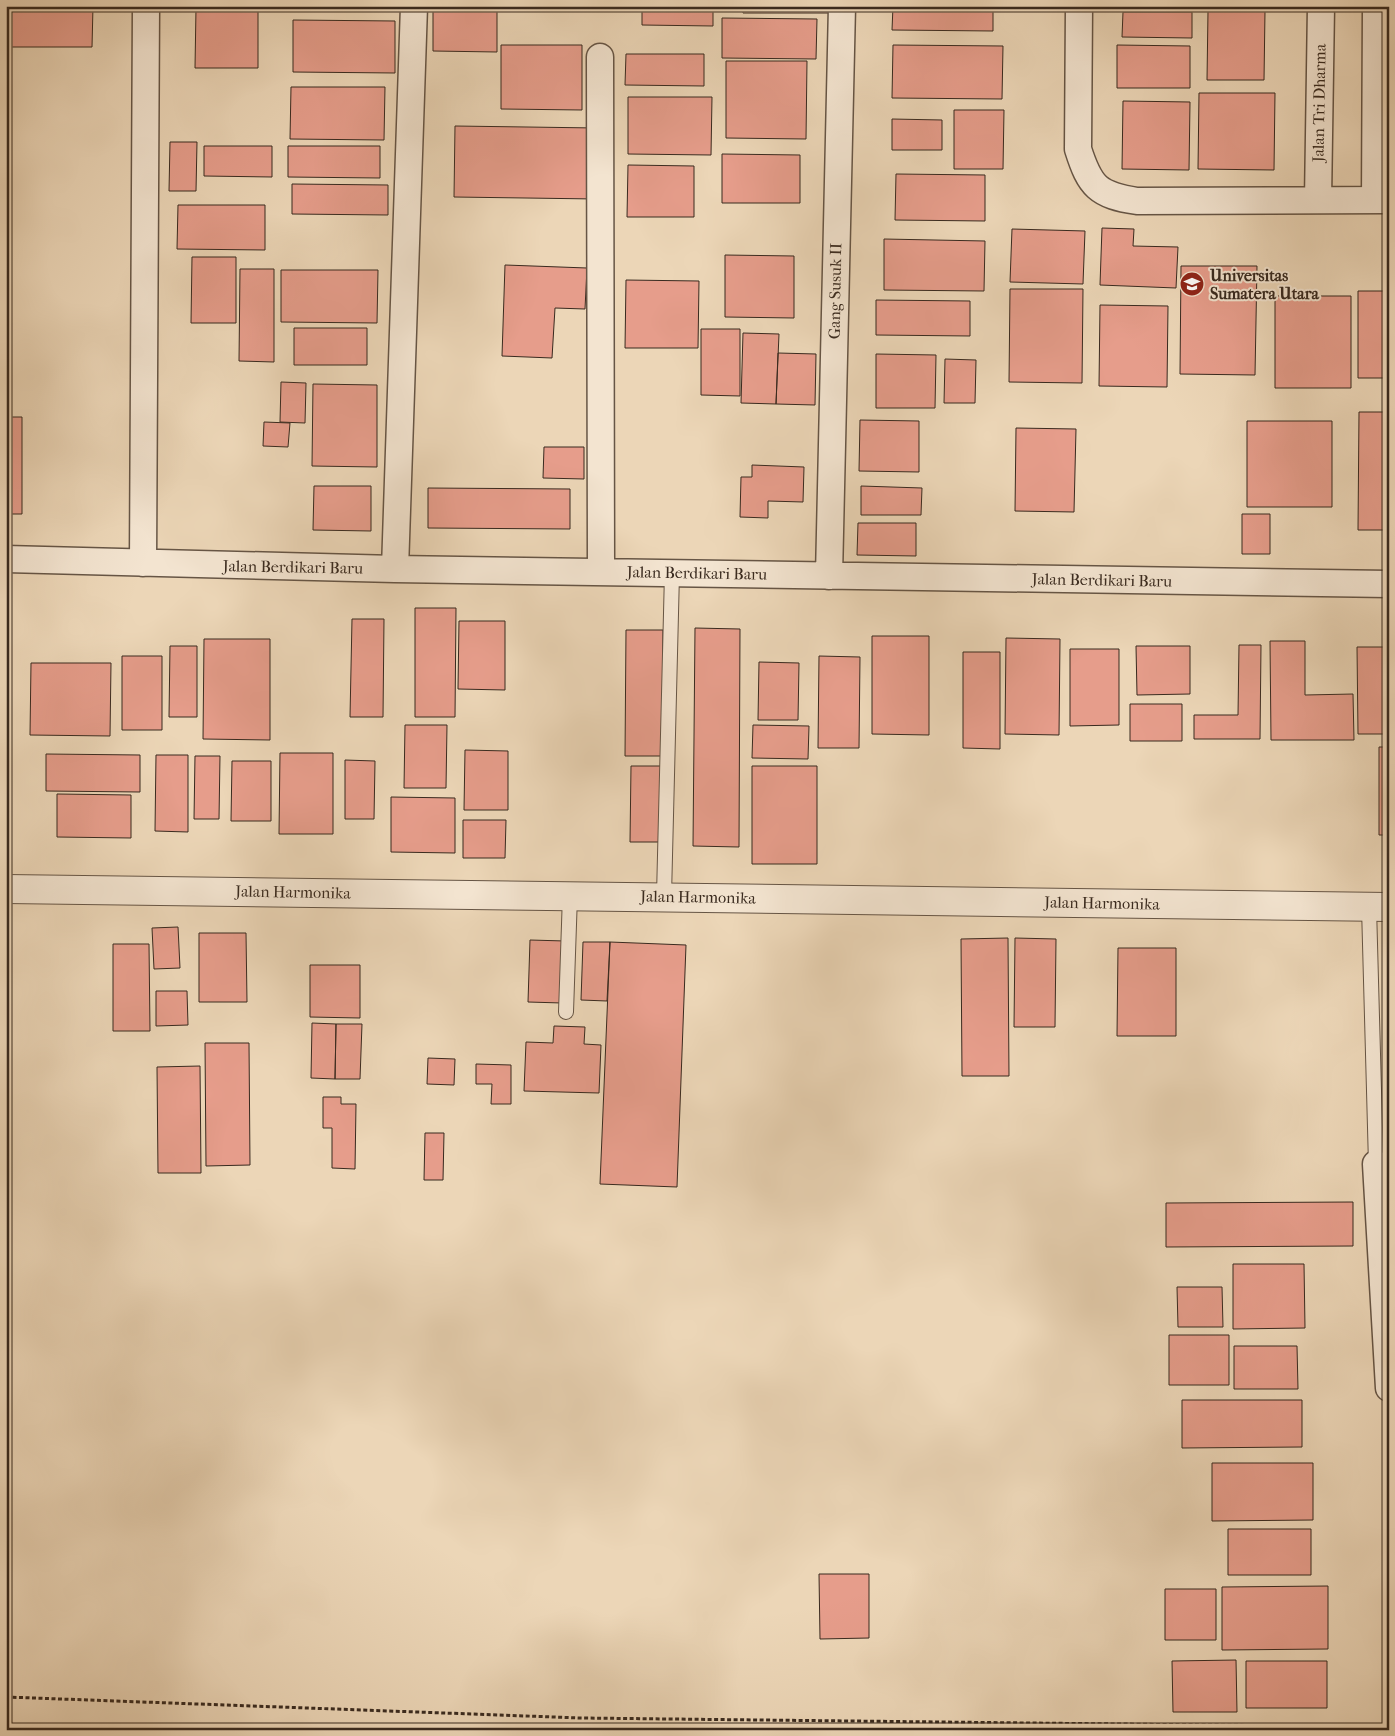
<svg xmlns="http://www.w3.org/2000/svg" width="1395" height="1736" font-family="'IM FELL French Canon',serif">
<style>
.building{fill:#e69d8b;stroke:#392a1f}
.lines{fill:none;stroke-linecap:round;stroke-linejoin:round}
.service-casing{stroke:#665545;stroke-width:16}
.minor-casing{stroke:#665545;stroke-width:29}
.tertiary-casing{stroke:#665545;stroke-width:30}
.path{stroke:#392a1f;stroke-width:3;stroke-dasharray:4 2.5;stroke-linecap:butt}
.service{stroke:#f3e4d0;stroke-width:14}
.minor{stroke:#f3e4d0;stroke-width:26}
.tertiary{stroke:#f3e4d0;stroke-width:28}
.labels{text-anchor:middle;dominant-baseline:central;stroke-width:4;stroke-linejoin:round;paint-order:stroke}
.street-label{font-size:16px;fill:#392a1f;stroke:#f3e4d0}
.poi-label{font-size:16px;font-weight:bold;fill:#392a1f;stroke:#f3e4d0;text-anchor:start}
</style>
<rect width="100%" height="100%" fill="#ecd6b7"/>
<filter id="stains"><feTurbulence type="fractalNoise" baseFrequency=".004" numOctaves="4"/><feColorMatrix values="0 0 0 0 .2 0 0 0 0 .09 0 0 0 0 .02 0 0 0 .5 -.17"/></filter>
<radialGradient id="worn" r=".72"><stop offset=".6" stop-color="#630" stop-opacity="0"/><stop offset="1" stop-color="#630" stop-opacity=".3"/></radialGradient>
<!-- building -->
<path class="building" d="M6 6H93L92 47H6Z
M642 6H713V26L642 25Z
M743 6H833V13H743Z
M893 6H993V31L892 30Z
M196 8H258V68H195Z
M433 10H497V52L433 51Z
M1208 11H1265L1264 80H1207Z
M1123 12H1192V38L1122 37Z
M722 18 817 19 816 59 722 58Z
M293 20 395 21V73L293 72Z
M501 45H582V110L501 109Z
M893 45 1003 46 1002 99 892 98Z
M1117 45 1190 46V88H1117Z
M626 54H704V86L625 85Z
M726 61H807L806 139 726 138Z
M291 87H385L384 140 290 139Z
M1199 93H1275L1274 170 1198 169Z
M628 97H712L711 155 628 154Z
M1123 101 1190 102 1189 170 1122 169Z
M954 110H1004L1003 169H954Z
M892 119 942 120V150H892Z
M455 126 597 128 596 199 454 197Z
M170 142H197L196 191H169Z
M204 146H272V177L204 176Z
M288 146H380V178L288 177Z
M722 154 800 155V203H722Z
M628 165 694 166V217H627Z
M896 174 985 175V221L895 220Z
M292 184 388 185V215L292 214Z
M178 205H265V250L177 249Z
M1102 228 1134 229 1133 246 1178 247 1176 288 1100 285Z
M1012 229 1085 231 1083 284 1010 282Z
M884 239 985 241 984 291 884 290Z
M725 255 794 256V318L725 317Z
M192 257H236V323H191Z
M505 265 587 268 585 309 555 308 552 358 502 356Z
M1181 266H1257L1255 375 1180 374Z
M240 269H274V362L239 361Z
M281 270H378L377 323 281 322Z
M626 280 699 281 698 348H625Z
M1010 289H1083L1082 383 1009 382Z
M1358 291H1389V378H1358Z
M1275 296H1351V388H1275Z
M876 300 970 301V336L876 335Z
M1100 305 1168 306 1167 387 1099 386Z
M294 328H367V365H294Z
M701 329H740V396L701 395Z
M743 333 779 334 776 404 741 403Z
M778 353 816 354 815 405 776 404Z
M876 354 936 355 935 408H876Z
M945 359 976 360 975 403H944Z
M281 382 306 383 305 423 280 422Z
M313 384 377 385V467L312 466Z
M1359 412H1389V530H1358Z
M6 417H22V514H6Z
M860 420 919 421V472L859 471Z
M1247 421H1332V507H1247Z
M264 422 290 423 288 447 263 446Z
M1016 428 1076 429 1074 512 1015 511Z
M544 447H584V479L543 478Z
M752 465 804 467 803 502 768 501V518L740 517 741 477H752Z
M314 486H371V531L313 530Z
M861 486 922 488 921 515H861Z
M428 488 570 489V529L428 528Z
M1242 514H1270V554H1242Z
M858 523H916V556L857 555Z
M415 608H456L455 717H415Z
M352 619H384L383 717H350Z
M459 621H505V690L458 689Z
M695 628 740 629 739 847 693 846Z
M626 630H663L662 756H625Z
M872 636H929V735L872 734Z
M1006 638 1060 639 1059 735 1005 734Z
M204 639H270V740L203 739Z
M1270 641H1305V695L1353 694 1354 740H1271Z
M1239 645H1261L1260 739H1194V715H1238Z
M170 646H197V717H169Z
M1136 646H1190V694L1137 695Z
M1357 647H1389V734H1358Z
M1070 649H1119V725L1070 726Z
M963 652H1000V749L963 748Z
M122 656H162V730H122Z
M819 656 860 657 859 748H818Z
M759 662 799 663 798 720H758Z
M31 663H111L110 736 30 735Z
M1130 704H1182V741H1130Z
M405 725H447L446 788H404Z
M753 725 809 726 808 759 752 758Z
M1379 747H1389V835H1379Z
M465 750 508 751V810H464Z
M280 753H333V834H279Z
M46 754 140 755V792L46 791Z
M156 755H188V832L155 831Z
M195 756H220L219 819H194Z
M345 760 375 761 374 819H345Z
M232 761H271V821H231Z
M631 766H662L661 842H630Z
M752 766H817V864H752Z
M57 794 131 795V838L57 837Z
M391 797 455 798V853L391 852Z
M463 820H506L505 858H463Z
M178 927 180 968 154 969 152 928Z
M199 933H246L247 1002H199Z
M1008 938 1009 1076H962L961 939Z
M1015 938 1056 939 1055 1027H1014Z
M530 940 565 941 562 1003 528 1002Z
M583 942H610L607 1001 581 1000Z
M610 942 686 945 677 1187 600 1184Z
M113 944H149L150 1031H113Z
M1118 948H1176V1036H1117Z
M310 965H360V1018L310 1017Z
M156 991H187L188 1025 156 1026Z
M312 1023 336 1024 335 1079 311 1078Z
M336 1024H362L360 1079H335Z
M554 1026 585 1027 584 1044 601 1045 599 1093 524 1091 526 1042 553 1043Z
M205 1043H249L250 1165 206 1166Z
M428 1058 455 1059 454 1085 427 1084Z
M476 1064 511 1065V1104H491L492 1084H476Z
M200 1066 201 1173H158L157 1067Z
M323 1097H341V1104H356L355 1169 332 1168V1128H323Z
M425 1133H444L443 1180H424Z
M1353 1202V1246L1166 1247V1203Z
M1233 1264H1304L1305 1328 1233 1329Z
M1177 1287H1222L1223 1327H1178Z
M1169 1335H1229V1385H1169Z
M1234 1346H1297L1298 1389H1234Z
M1182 1400H1302V1447L1182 1448Z
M1212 1463H1313V1520L1212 1521Z
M1228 1529H1311V1575H1228Z
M819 1574H869V1638L820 1639Z
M1328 1586V1649L1222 1650V1587Z
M1165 1589H1216V1640H1165Z
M1236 1660 1237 1712H1173L1172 1661Z
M1246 1661H1327V1708H1246Z"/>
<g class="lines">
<defs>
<path id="service" d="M664 896 672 573
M1369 907 1376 1164
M566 1012 570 895"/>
<path id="minor" d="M1079 6 1078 149C1090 187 1098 195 1137 201L1389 200
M600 57 601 571
M1318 200 1321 6
M1375 200 1376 6
M6 559 395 569 1389 584
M143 563 146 6
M395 569 414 6
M829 576 842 6
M1376 1164 1389 1388"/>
<path id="tertiary" d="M6 889 1389 907"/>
</defs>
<!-- service casing -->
<use href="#service" class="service-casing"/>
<!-- minor casing -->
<use href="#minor" class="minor-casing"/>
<!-- tertiary casing -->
<use href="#tertiary" class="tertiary-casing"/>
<!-- path -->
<path class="path" d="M6 1697 581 1718 1389 1727"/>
<!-- service -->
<use href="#service" class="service"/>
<!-- minor -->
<use href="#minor" class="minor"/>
<!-- tertiary -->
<use href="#tertiary" class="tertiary"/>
</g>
<!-- icons -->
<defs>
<symbol id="university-disc" viewBox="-11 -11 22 22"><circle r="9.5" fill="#8f2418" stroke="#f3e4d0"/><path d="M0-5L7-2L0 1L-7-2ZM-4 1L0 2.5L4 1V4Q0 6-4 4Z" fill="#fff"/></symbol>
</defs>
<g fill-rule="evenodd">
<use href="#university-disc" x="1178" y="270" width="28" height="28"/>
</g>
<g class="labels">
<!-- street labels -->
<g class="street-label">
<text transform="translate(1319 103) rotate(-89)">Jalan Tri Dharma</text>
<text transform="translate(835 291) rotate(-89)">Gang Susuk II</text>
<text transform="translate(293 567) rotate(1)">Jalan Berdikari Baru</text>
<text transform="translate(697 573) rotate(1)">Jalan Berdikari Baru</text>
<text transform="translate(1102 580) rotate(1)">Jalan Berdikari Baru</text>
<text transform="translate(293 892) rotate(1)">Jalan Harmonika</text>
<text transform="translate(698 897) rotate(1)">Jalan Harmonika</text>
<text transform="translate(1102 903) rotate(1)">Jalan Harmonika</text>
</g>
<!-- poi labels -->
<g class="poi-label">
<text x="1210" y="275">Universitas<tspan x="1210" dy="18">Sumatera Utara</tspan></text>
</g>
</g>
<!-- margin -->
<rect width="1395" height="1736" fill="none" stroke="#ecd6b7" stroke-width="25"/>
<rect x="8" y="8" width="1380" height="1721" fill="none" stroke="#392a1f" stroke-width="2.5"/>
<rect x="12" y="12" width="1370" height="1711" fill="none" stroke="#392a1f"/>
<rect width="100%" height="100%" filter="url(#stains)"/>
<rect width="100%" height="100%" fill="url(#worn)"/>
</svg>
